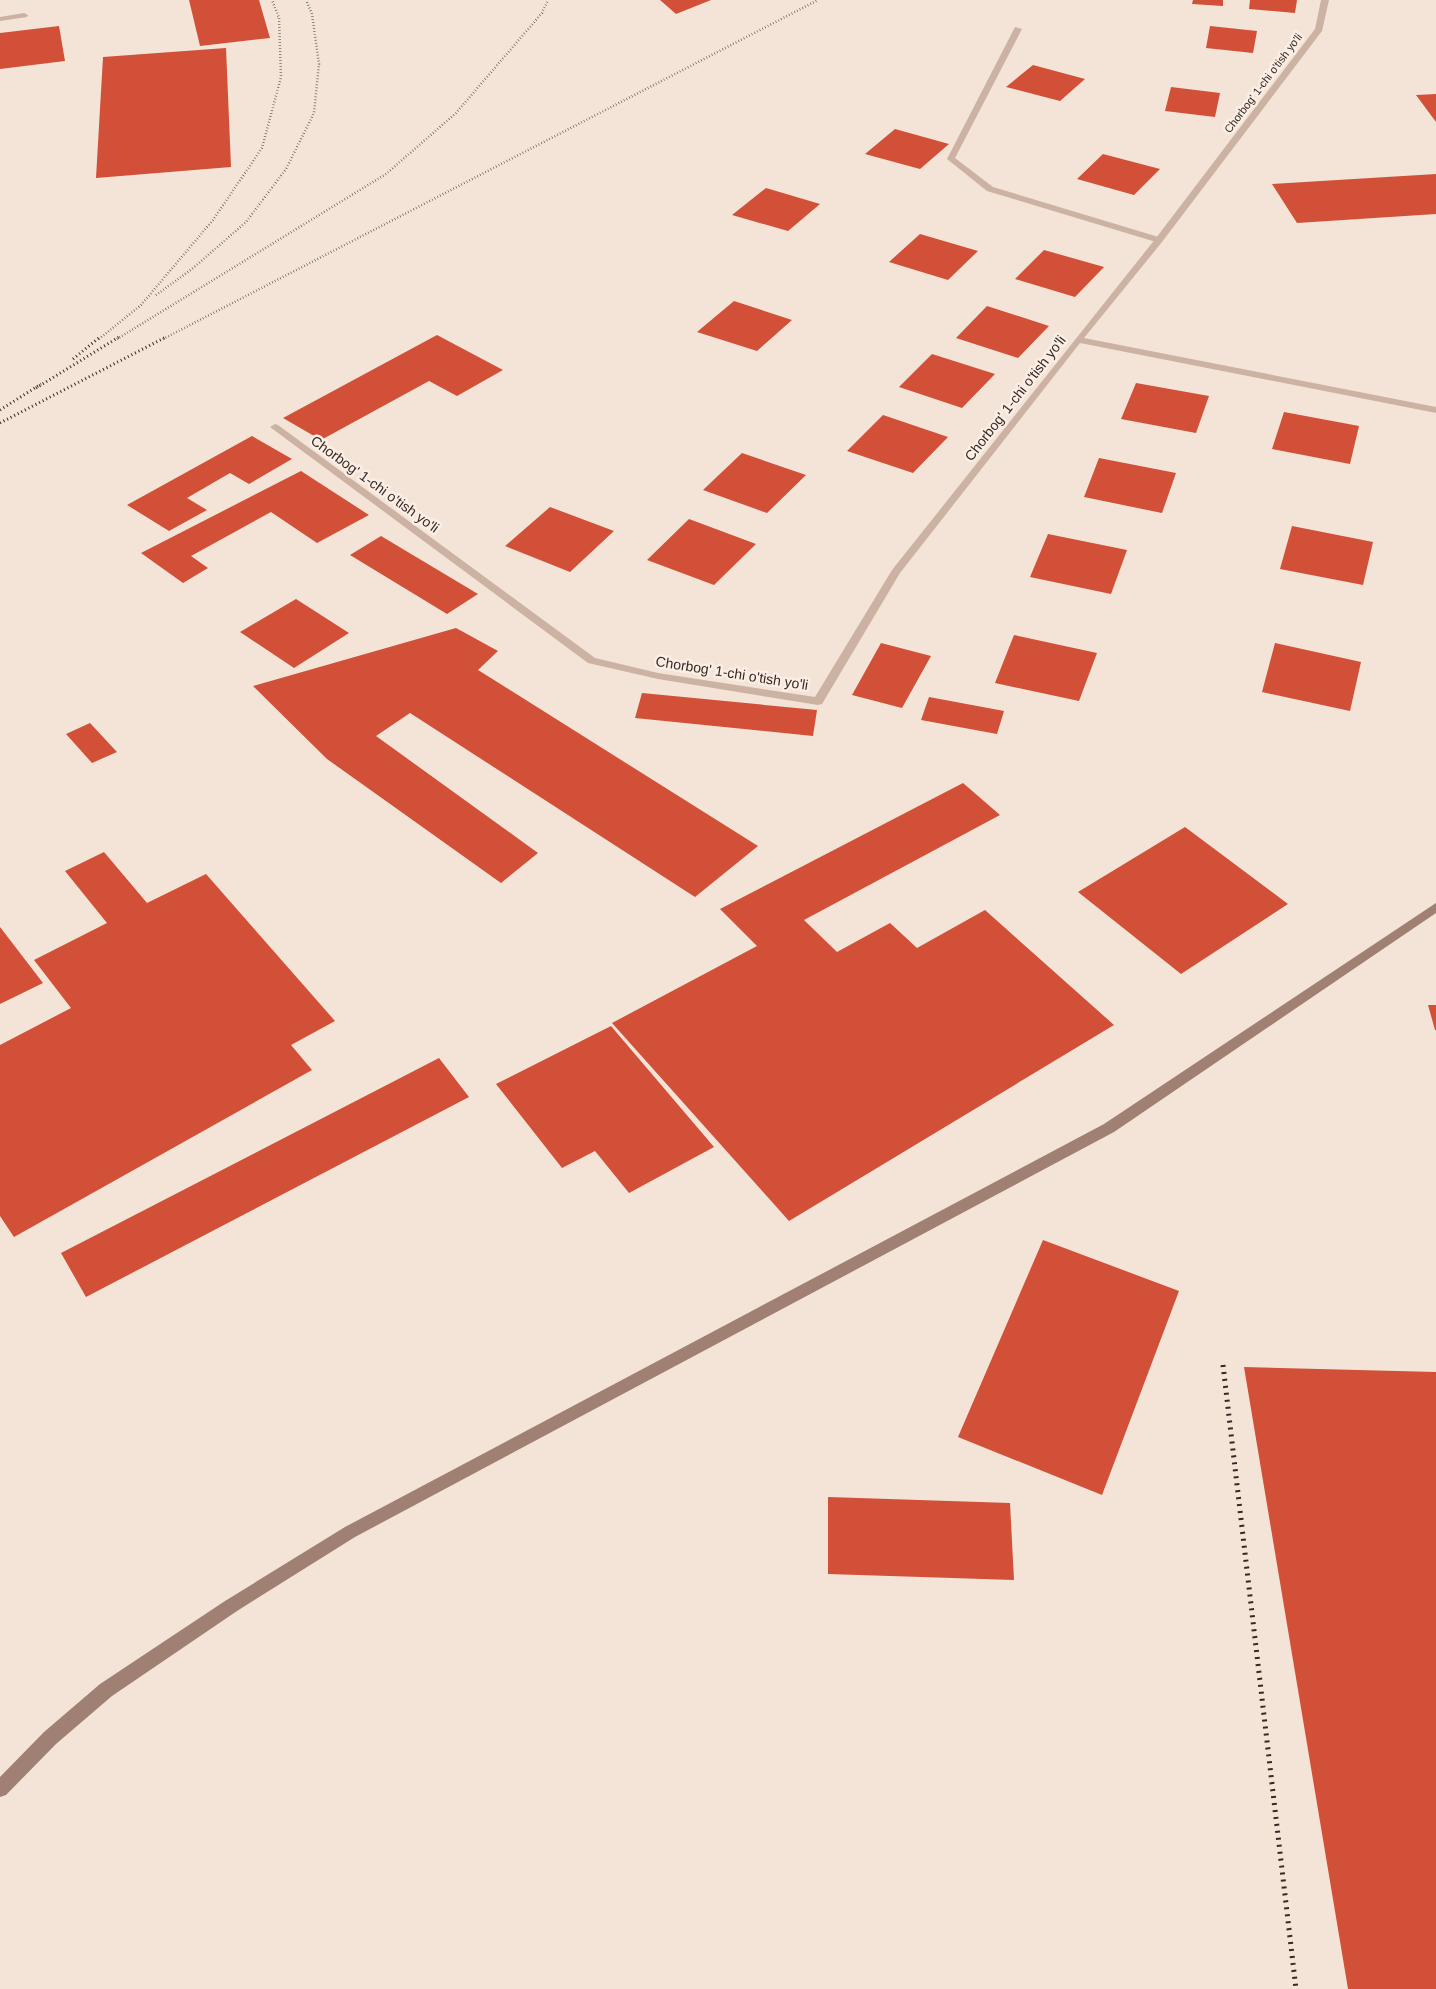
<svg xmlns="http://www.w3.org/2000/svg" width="1436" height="1989" font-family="Helvetica,sans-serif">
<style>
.building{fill:#d15037}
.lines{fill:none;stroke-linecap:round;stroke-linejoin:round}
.lane{fill:#ccb2a2;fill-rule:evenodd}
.street{fill:#ccb2a2;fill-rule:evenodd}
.secondary{fill:#a08073;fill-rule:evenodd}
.rail-far2{stroke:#362925;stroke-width:2.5;stroke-dasharray:0.5 2.5;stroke-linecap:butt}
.rail-far1{stroke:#362925;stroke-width:3;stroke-dasharray:1 3;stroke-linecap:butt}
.rail{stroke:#362925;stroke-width:5;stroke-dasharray:2 5;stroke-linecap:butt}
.labels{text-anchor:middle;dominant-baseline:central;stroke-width:5;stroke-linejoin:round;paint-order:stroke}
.far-street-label{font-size:11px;fill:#362925;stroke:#fbeee4}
.street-label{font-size:14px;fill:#362925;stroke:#fbeee4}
</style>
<rect width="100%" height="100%" fill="#f3e4d7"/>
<!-- building -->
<path class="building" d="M189 0H259L270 38 200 46Z
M660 0H711L676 14Z
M1193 0H1223V6L1192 4Z
M1250 0H1297L1295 13 1249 9Z
M59 26 65 61 0 69V33Z
M1210 26 1257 31 1253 53 1206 48Z
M226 48 231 167 96 178 103 57Z
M1033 65 1085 79 1060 101 1006 87Z
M1171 87 1220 93 1215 117 1165 111Z
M1436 94V122L1416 95Z
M895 129 949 144 920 169 865 154Z
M1103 154 1160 169 1134 195 1077 179Z
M1436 174V214L1297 223 1272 184Z
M766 188 820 204 788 231 732 215Z
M920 234 978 251 948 280 889 262Z
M1044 250 1104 267 1075 297 1015 279Z
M734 301 792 320 757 351 697 332Z
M987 306 1049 326 1018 358 956 338Z
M437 335 503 370 457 396 429 381 321 440 283 418Z
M932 354 995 374 962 408 899 387Z
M1136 383 1209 396 1196 433 1121 419Z
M1284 412 1359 426 1350 464 1272 449Z
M883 415 948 437 913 473 847 451Z
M252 436 292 459 249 484 230 473 187 498 207 510 169 531 127 505Z
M742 453 806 475 767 513 703 490Z
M1099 458 1176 473 1162 513 1084 497Z
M301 471 369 515 317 543 271 512 191 556 208 568 183 583 141 553Z
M550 507 614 531 570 572 505 546Z
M689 519 756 544 714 585 647 560Z
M1292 526 1373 542 1363 585 1280 569Z
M1048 534 1127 550 1111 594 1030 577Z
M381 536 478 594 447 614 350 555Z
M296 599 349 633 294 668 240 632Z
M456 628 498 651 478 670 758 846 695 897 410 713 376 736 538 853 501 883 327 759 253 686Z
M1014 635 1097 653 1079 701 995 683Z
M881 643 931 656 902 708 852 695Z
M1275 643 1361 662 1350 711 1262 692Z
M642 693 817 710 813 736 635 718Z
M929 697 1004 711 997 734 921 720Z
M90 723 117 752 92 763 66 734Z
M963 783 1000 815 804 920 837 952 890 923 917 948 985 910 1114 1025 789 1221 612 1023 757 946 720 909Z
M1185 827 1288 904 1181 974 1078 892Z
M104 852 147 903 206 874 335 1021 291 1045 312 1070 14 1237 0 1216V1045L71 1008 34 960 107 923 65 871Z
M0 927 43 983 0 1004Z
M1428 1005H1436V1030H1435Z
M611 1026 714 1147 629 1193 595 1151 562 1168 496 1084Z
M439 1058 469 1097 86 1297 61 1253Z
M1043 1240 1179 1291 1102 1495 958 1437Z
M1244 1367 1436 1372V1989H1348Z
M828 1497 1010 1503 1014 1580 828 1574Z"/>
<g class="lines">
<!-- lane -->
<path class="lane" d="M24 13 28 15 27 17 0 21V17Z
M1015 27 1022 29 955 158 993 187 1162 238V242H1156L987 191 947 159Z"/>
<!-- street -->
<path class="street" d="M1321 0H1329L1322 31 1162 242 1084 338 1436 407V413L1080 343 900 573 822 704 818 705 658 679 588 663 270 427 275 424 278 425 595 658 658 673 815 697 892 570 1156 238 1315 29Z"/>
<!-- secondary -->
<path class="secondary" d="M1436 903V913L1114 1132 355 1537 237 1611 112 1696 56 1744 6 1795 0 1797V1777L44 1732 100 1684 225 1601 345 1527 1104 1124Z"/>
<!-- rail-far2 -->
<path class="rail-far2" d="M156 295 192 269 246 222 286 169 314 113 319 64 312 14 306 0
M99 339 141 305 213 220 262 148 281 77 279 18 272 0
M117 339 386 174 456 113 542 13 548 0
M163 339 818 0"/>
<!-- rail-far1 -->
<path class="rail-far1" d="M73 359 100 337
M36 388 119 337
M0 410 41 384
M0 423 166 337"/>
<!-- rail -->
<path class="rail" d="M1223 1365 1296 1989"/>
</g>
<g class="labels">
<!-- far-street labels -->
<g class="far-street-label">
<text transform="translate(1263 83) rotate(-53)">Chorbog' 1-chi o'tish yo'li</text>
</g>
<!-- street labels -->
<g class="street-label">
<text transform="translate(1015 398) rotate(-52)">Chorbog' 1-chi o'tish yo'li</text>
<text transform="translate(375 484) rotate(36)">Chorbog' 1-chi o'tish yo'li</text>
<text transform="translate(732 673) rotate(9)">Chorbog' 1-chi o'tish yo'li</text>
</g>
</g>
</svg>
